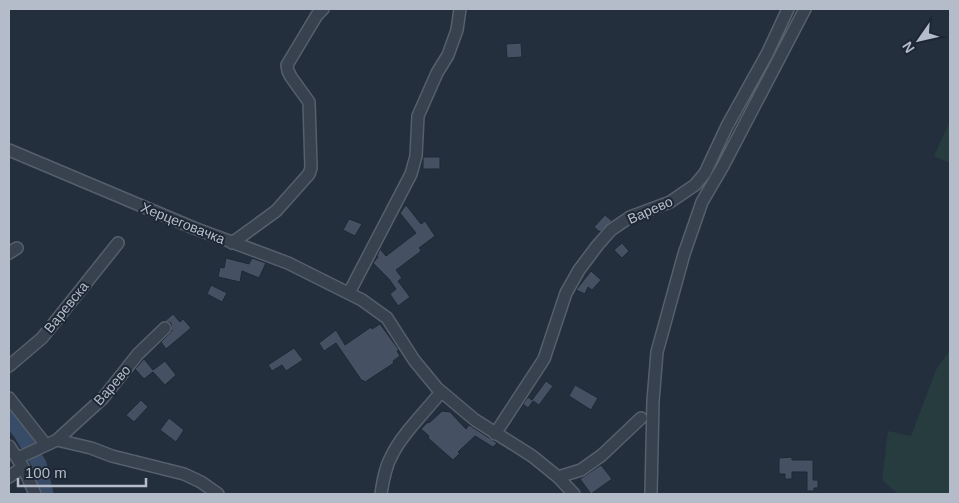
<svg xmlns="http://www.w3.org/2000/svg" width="959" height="503" font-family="Arial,sans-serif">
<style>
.green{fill:#263c3f}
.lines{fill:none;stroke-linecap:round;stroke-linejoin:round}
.river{stroke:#394c67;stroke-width:15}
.building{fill:#455162;stroke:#1f2835}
.minor-casing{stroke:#565f6c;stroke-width:14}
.minor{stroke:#38414e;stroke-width:11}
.labels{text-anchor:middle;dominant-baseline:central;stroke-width:4;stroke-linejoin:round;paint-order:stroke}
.street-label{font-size:14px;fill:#b4bcc9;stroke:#1d2633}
</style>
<rect width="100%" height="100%" fill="#242f3e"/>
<!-- green -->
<path class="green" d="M950 121V163L934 156Z
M950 350V494H898L882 480 888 431 911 436 937 368Z"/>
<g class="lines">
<!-- river -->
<path class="river" d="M9 418 20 432 39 464 46 494"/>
</g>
<!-- building -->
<path class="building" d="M521 43 522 57 507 58 506 44Z
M423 157H440V169H423Z
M406 205 421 224 425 221 435 236 419 248 421 250 420 252 396 270 402 278 398 281 410 297 398 306 390 294 396 289 389 279 373 263 378 257 377 256 380 249 386 256 416 233 400 213Z
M605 215 612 221 600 232 594 227Z
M349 219 362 224 355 236 343 230Z
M622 243 629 251 622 258 614 250Z
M226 258 249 264 252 258 266 263 259 278 242 271 240 282 218 277 220 267 224 268Z
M591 271 601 280 592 290 588 287 585 294 576 290Z
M211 285 227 293 222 302 207 294Z
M173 314 180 322 183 319 191 328 166 349 161 342 172 331 171 323 165 321Z
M380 324 399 350 397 351 400 356 393 361 394 363 365 382 363 380 362 381 336 343 324 351 319 343 336 330 345 345 371 327 372 329Z
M294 348 303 360 286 371 282 365 272 371 268 365Z
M144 359 153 370 165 361 176 375 165 385 153 372 144 379 135 369Z
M546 381 553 386 539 405 533 401 528 408 523 404 528 397 532 400Z
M575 385 598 398 591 410 569 396Z
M141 400 148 407 134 422 126 415Z
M442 411 450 412 466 429 469 425 497 443 493 447 475 436 458 452 460 453 453 460 428 438 429 436 421 429 428 422 429 423Z
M169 418 184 430 176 442 160 430Z
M792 457V460H813V480H818V488H814V491H807V472H792V479H785V474H779V458Z
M601 465 612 479 591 494 580 479Z"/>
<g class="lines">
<defs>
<path id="minor" d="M9 150 194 228 288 263 362 300 387 318 414 360 437 388 475 420 532 456 558 477 574 494
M232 243 276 211 309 174 311 168 309 102 291 77 288 71 287 65 317 15 323 9
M9 253 17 248
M349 293 411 174 416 156 418 116 437 73 448 55 457 30 460 9
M9 366 42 338 118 243
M9 398 46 445
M495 434 544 359 566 293 579 270 597 246 611 230 630 217 670 202 695 185 705 173 727 126 767 54 788 9
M57 440 103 398 138 354 165 328
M9 446 23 467 35 494
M18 458 57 440 91 448 112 456 184 474 201 482 218 494
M9 477 23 467
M558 477 581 470 602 455 641 418
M381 494C383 481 385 468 391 457 401 435 426 411 441 392
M651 494 653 401 657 352 684 254 702 202 723 166 805 9"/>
</defs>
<!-- minor casing -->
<use href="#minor" class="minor-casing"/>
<!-- minor -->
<use href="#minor" class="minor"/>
</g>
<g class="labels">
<!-- street labels -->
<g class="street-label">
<text transform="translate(650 210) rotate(-24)">Варево</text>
<text transform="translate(183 223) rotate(22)">Херцеговачка</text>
<text transform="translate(66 307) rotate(-51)">Варевска</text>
<text transform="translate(112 385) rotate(-49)">Варево</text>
</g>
</g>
<!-- border -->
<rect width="959" height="503" fill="none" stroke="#b4bcc9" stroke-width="20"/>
<!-- north arrow -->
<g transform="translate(919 40) rotate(236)" stroke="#1d2633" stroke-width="4" paint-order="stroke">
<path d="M0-4L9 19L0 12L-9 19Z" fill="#b4bcc9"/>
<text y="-8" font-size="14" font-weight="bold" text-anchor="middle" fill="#b4bcc9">N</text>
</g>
<!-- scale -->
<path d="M18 478v8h128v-8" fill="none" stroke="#b4bcc9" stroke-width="2.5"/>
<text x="25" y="478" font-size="15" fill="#b4bcc9" stroke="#1d2633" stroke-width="4" paint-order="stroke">100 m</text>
</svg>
